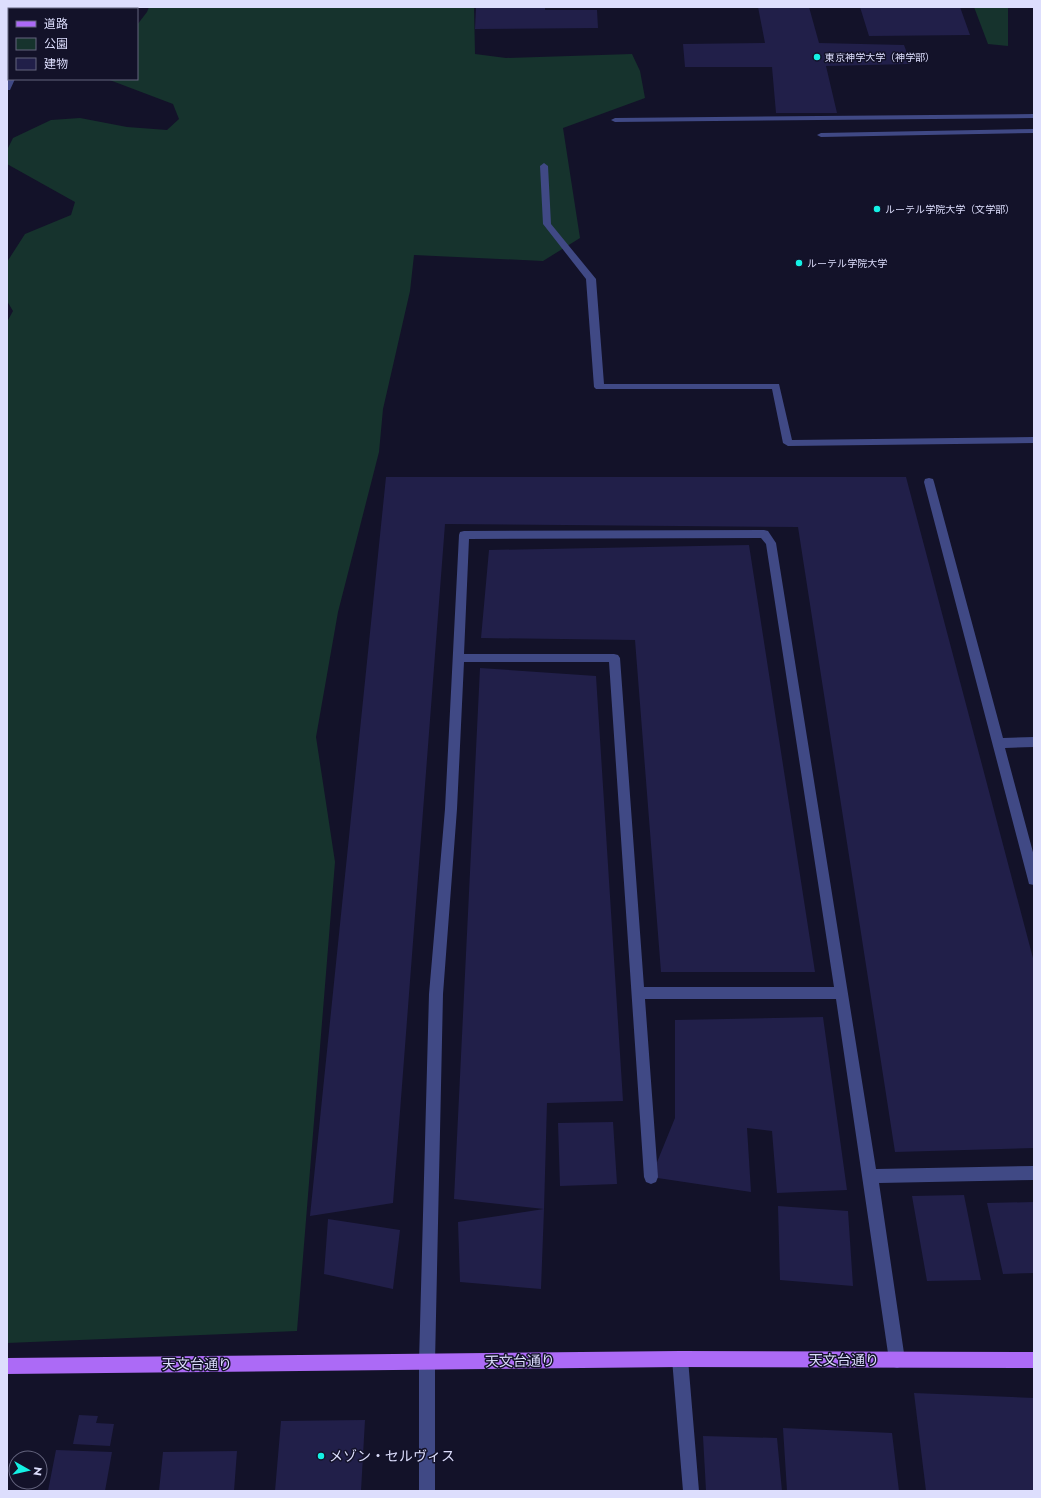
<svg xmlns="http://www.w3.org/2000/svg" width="1041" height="1498" font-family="Jost,'Noto Sans JP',sans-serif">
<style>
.green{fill:#16332d}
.building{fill:#211f49}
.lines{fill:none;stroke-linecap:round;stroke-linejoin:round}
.minor{fill:#404985;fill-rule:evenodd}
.major{fill:#ac6af6;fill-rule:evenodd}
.poi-dot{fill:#14f1e5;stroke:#131229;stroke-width:1.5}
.labels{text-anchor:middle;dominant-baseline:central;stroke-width:3;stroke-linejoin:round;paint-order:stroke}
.far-poi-label{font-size:10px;fill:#dddefd;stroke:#131229;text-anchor:start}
.near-street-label{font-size:14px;fill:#dddefd;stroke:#131229}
.near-poi-label{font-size:14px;fill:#dddefd;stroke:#131229;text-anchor:start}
</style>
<rect width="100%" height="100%" fill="#131229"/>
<!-- green -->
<path class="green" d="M149 7H474L475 54 506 58 632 54 640 71 645 98 563 128 580 238 543 261 414 255 410 291 383 409 379 452 338 612 316 737 335 862 297 1331 7 1343V322L13 311 7 301V262L25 234 71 215 75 202 7 164V150L13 138 51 120 80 118 127 127 167 130 179 119 173 104 107 79H137V25L147 12Z
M974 7H1008V46L988 44Z"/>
<!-- building -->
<path class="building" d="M545 7V10H597L598 28 475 29 476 8Z
M758 7H809L819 43 904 45 911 64 826 66 837 113H776L772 67H685L683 44 765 43Z
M860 7H960L970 35 869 36Z
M386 477H906L1034 962V1148L895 1152 798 527 445 524 393 1203 310 1216Z
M749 545 815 972H661L635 640 481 638 489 550Z
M480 668 596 676 623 1101 547 1103 544 1209 541 1289 460 1282 458 1222 544 1209 454 1199Z
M823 1017 847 1190 777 1193 772 1131 747 1128 751 1192 651 1177 675 1118V1020Z
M613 1122 617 1184 560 1186 558 1123Z
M964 1195 981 1280 927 1281 912 1196Z
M1034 1202V1273L1003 1274 987 1203Z
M778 1206 848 1211 853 1286 780 1280Z
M328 1219 400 1230 393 1289 324 1274Z
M914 1393 1034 1398V1491H926Z
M79 1415 98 1416 96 1423 114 1424 110 1446 73 1444Z
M365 1420 361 1491H275L281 1421Z
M783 1428 892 1433 899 1491H787Z
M703 1436 777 1438 782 1491H706Z
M56 1450 112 1452 105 1491H48Z
M237 1451 234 1491H159L163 1452Z"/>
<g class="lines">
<!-- minor -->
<path class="minor" d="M41 7H49L48 9H40Z
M9 77V79H15L10 90H7V79Z
M1034 114V118L615 122 611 120 615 118Z
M1034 129V133L821 137 817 135 821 133Z
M544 163 548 166 551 224 596 279 604 384H779L792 440 1034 437V443L788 446 783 443 772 389H596L594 387 586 279 543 224 540 166Z
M929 478 933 479 934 482 1003 738 1034 737V747L1005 748 1034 856V885L1029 884 1028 880 924 482 925 479Z
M764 530 768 531 776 543 876 1169 1034 1166V1180L879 1183 905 1360 903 1366 897 1368 891 1366 889 1360 836 999H645L658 1177 656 1182 651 1184 646 1182 644 1177 609 662H464L457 809 443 994 435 1362V1491H419V1362L429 994 445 809 459 535 460 532 464 531ZM761 538 766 544 834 987H644L620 658 618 655 614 654H464L469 539Z
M680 1351 686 1353 688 1359 699 1491H683L672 1359 674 1353Z"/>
<!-- major -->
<path class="major" d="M680 1351 1034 1352V1368L680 1367 7 1374V1358Z"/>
</g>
<!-- markers -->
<g class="poi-dot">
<circle cx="817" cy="57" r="4"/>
<circle cx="877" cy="209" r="4"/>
<circle cx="799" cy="263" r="4"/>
<circle cx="321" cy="1456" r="4"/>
</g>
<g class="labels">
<!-- far-poi labels -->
<g class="far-poi-label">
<text x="825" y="57">東京神学大学（神学部）</text>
<text x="885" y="209">ルーテル学院大学（文学部）</text>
<text x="807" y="263">ルーテル学院大学</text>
</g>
<!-- near-street labels -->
<g class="near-street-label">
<text x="844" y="1360">天文台通り</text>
<text transform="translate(520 1361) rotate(-1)">天文台通り</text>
<text x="197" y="1364">天文台通り</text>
</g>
<!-- near-poi labels -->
<g class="near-poi-label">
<text x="329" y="1456">メゾン・セルヴィス</text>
</g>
</g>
<!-- border -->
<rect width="1041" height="1498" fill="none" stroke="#dddefd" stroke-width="16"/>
<!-- legend -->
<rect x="8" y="8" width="130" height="72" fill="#131229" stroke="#64647e"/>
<rect x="16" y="21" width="20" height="6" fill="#ac6af6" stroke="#64647e"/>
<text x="44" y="28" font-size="12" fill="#dddefd">道路</text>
<rect x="16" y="38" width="20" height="12" fill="#16332d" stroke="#64647e"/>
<text x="44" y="48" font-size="12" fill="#dddefd">公園</text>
<rect x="16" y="58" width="20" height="12" fill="#211f49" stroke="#64647e"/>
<text x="44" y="68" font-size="12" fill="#dddefd">建物</text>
<!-- north arrow -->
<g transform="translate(28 1470) rotate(98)"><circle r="19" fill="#131229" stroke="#64647e"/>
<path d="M0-3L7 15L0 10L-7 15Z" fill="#14f1e5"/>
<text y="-6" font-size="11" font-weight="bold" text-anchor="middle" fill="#dddefd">N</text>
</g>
</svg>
